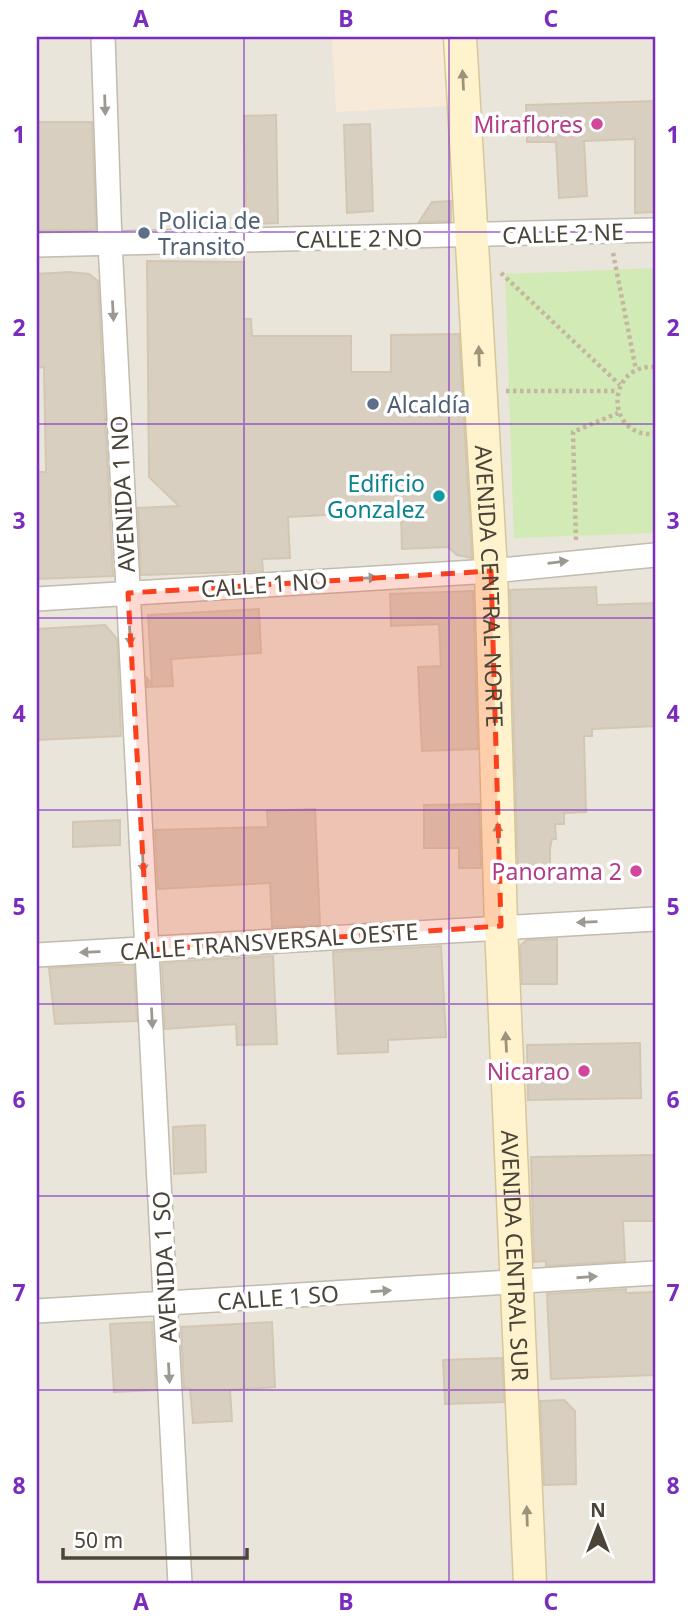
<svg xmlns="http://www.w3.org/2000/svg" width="692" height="1621" font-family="'Noto Sans',sans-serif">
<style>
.residential{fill:#eae5da}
.commercial{fill:#f7ead8}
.green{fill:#d2eab5}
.building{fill:#d8cfc1;stroke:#d3c7b4;stroke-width:2}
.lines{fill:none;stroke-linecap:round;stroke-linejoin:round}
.street-casing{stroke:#c2bbae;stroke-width:26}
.secondary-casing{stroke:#d6c79b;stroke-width:35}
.path{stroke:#c4b79f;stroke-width:4.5;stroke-dasharray:3.5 3.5;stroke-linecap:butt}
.street{stroke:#fff;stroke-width:23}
.secondary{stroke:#fff3cd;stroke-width:32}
.oneway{fill:#9c937c}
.oneway2{fill:#9c9892}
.marked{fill:#fc3f1d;fill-opacity:0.2;stroke:#fc3f1d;stroke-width:5;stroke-dasharray:14 9;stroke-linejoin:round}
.grid{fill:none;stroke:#7b2cbf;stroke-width:2;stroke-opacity:0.55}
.hotel-dot{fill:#d1479c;stroke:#fff;stroke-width:2.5}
.service-dot{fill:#5c6f8a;stroke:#fff;stroke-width:2.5}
.culture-dot{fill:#0f9aa8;stroke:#fff;stroke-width:2.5}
.labels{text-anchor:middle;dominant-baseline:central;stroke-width:7;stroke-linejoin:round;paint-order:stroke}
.hotel-label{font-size:23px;fill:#b23c85;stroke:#fff;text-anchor:end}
.service-label{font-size:23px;fill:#4e5e75;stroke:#fff;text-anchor:start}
.street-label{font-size:23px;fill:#4b4439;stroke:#fff}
.culture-label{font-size:23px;fill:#0d838f;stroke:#fff;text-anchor:end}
.neatline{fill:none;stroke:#7b2cbf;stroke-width:2.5}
.grid-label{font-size:23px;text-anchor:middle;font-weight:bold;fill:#7b2cbf}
</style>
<rect width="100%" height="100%" fill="#f6f3ec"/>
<!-- residential -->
<path class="residential" d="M37 37H655V1584H37Z"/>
<!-- commercial -->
<path class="commercial" d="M332 37H445L448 106 336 112Z"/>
<!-- green -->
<path class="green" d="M655 268V533L514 538 505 274Z"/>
<!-- building -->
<path class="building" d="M655 101V212L635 213V139L584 141 587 196 559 198 556 142H527L526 105Z
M276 115 278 223 246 224 244 116Z
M37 122H92L96 230H37Z
M370 124 373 211 347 213 344 125Z
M451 201V221L419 222 432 202Z
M147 261 244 262V319H251L252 336H351V372H391V335L459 334 472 558 457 555 448 547 402 549 401 511 288 517 290 558 262 559 263 571 141 575 138 508 179 506 149 477Z
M69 272 89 274 98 281 113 576 37 579V472H46L44 367 37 368V274Z
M596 587 597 605 655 603V726L592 729V736H584L586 812 564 813V824H555L556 839H552L550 848V880L518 881 510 590Z
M473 591 478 749 422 751 418 667 441 666 439 624 391 626 390 594Z
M259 609 261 653 171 659 173 686 147 687V678L152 684 148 615Z
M105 625 117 639 121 736 37 740V629Z
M479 804 481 868H459V848H424V805Z
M315 809 320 925 272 927 270 883 158 889 155 830 268 827 267 811Z
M120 820V845L73 847V822Z
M557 939V984H522L520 946 527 940Z
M441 946 446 1037 388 1040V1052L338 1054 333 952Z
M273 956 277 1044 237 1045 236 1024 165 1029 162 962Z
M112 965H134L137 1021 55 1024 49 968Z
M640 1043 641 1098 528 1100 527 1045Z
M205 1125 206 1172 174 1174 173 1127Z
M655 1155V1221H623L625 1261 546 1266V1261L534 1262 531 1157Z
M626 1289V1293L655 1292V1375L551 1379 547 1294Z
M152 1322 156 1390 114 1392 110 1324Z
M272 1322 275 1387 230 1390 232 1421 193 1423 190 1388H184L181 1327Z
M502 1358 504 1402 445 1404 443 1360Z
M564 1400 575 1411 576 1484 544 1485 540 1401Z"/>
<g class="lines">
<defs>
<path id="street" d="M103 37 110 243 180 1584
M37 245 655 230
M37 599 491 571 655 555
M37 955 655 919
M37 1311 655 1273"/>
<g id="secondary">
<path id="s1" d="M460 37 491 571 501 926 530 1584"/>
</g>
</defs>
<!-- street casing -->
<use href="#street" class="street-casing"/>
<!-- secondary casing -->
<use href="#secondary" class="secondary-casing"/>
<!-- path -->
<path class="path" d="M613 253 636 370
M501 273 620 385
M655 367C605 364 605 438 655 434
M506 391H617
M576 540 573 432 618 413"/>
<!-- street -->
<use href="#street" class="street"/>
<!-- secondary -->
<use href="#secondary" class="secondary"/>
</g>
<!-- one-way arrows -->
<defs><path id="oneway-solid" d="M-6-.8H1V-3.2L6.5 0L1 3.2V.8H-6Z" transform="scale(1.75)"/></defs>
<g class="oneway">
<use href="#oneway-solid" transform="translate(463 80) rotate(-93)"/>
<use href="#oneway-solid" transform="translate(479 356) rotate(-92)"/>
<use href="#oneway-solid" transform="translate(498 833) rotate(-92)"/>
<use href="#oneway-solid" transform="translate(506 1042) rotate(-93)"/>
<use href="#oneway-solid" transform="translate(527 1516) rotate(-92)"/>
</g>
<g class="oneway2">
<use href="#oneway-solid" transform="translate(105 105) rotate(88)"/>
<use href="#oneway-solid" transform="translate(113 311) rotate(87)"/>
<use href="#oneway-solid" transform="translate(558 562) rotate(-7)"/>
<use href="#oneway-solid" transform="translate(367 578) rotate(-3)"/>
<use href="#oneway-solid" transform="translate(130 636) rotate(87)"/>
<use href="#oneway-solid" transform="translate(143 863) rotate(87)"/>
<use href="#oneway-solid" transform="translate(587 922) rotate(178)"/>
<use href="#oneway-solid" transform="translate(90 952) rotate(178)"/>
<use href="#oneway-solid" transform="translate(152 1018) rotate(87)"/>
<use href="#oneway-solid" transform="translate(587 1277) rotate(-4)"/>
<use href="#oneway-solid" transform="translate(381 1291) rotate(-4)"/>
<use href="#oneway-solid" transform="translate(169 1373) rotate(87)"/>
</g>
<!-- marked area -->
<path class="marked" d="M491 571 501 926 148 950 128 593Z"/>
<!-- grid -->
<path class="grid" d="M244 37V1584M449 37V1584M37 232H655M37 424H655M37 618H655M37 810H655M37 1004H655M37 1196H655M37 1390H655"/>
<!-- markers -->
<g class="hotel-dot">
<circle cx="597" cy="124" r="7"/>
<circle cx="636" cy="871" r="7"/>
<circle cx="584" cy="1071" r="7"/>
</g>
<g class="service-dot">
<circle cx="144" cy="233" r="7"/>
<circle cx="373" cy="404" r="7"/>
</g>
<circle class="culture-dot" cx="439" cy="496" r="7"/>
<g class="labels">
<!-- hotel labels -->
<g class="hotel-label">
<text x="583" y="124">Miraflores</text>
<text x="622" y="871">Panorama 2</text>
<text x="570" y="1071">Nicarao</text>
</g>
<!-- service labels -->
<g class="service-label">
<text x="158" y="220">Policia de<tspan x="158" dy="26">Transito</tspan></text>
<text x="387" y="404">Alcaldía</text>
</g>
<!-- street labels -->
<g class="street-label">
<text transform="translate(563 233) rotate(-2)">CALLE 2 NE</text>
<text transform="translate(359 238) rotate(-1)">CALLE 2 NO</text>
<text transform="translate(122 494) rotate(-93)">AVENIDA 1 NO</text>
<text transform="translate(264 584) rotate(-4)">CALLE 1 NO</text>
<text stroke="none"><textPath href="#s1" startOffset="550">AVENIDA CENTRAL NORTE</textPath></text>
<text transform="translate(269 941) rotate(-4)">CALLE TRANSVERSAL OESTE</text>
<text stroke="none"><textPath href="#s1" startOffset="1220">AVENIDA CENTRAL SUR</textPath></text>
<text transform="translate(164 1267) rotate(-93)">AVENIDA 1 SO</text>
<text transform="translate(278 1297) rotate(-4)">CALLE 1 SO</text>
</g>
<!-- culture labels -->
<g class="culture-label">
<text x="425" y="483">Edificio<tspan x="425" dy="26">Gonzalez</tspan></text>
</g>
</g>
<!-- border -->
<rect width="692" height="1621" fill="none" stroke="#ffffff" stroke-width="77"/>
<!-- north arrow -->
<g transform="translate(598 1527)" stroke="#ffffff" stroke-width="5" paint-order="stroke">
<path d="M0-5L12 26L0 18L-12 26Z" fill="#4b4439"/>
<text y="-10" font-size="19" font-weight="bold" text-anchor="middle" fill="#4b4439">N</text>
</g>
<!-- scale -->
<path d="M63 1548v10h184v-10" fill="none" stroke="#4b4439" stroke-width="3.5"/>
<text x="74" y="1548" font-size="21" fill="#4b4439" stroke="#ffffff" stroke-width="5" paint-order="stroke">50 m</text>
<rect x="38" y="38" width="616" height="1544" class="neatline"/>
<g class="grid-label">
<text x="141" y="27">A</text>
<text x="346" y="27">B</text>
<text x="551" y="27">C</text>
<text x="19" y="143">1</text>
<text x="673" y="143">1</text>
<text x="19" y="336">2</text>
<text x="673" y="336">2</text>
<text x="19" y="529">3</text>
<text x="673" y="529">3</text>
<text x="19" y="722">4</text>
<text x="673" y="722">4</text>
<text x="19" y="915">5</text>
<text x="673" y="915">5</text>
<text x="19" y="1108">6</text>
<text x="673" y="1108">6</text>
<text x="19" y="1301">7</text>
<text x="673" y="1301">7</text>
<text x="19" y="1494">8</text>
<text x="673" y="1494">8</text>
<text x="141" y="1610">A</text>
<text x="346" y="1610">B</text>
<text x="551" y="1610">C</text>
</g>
</svg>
